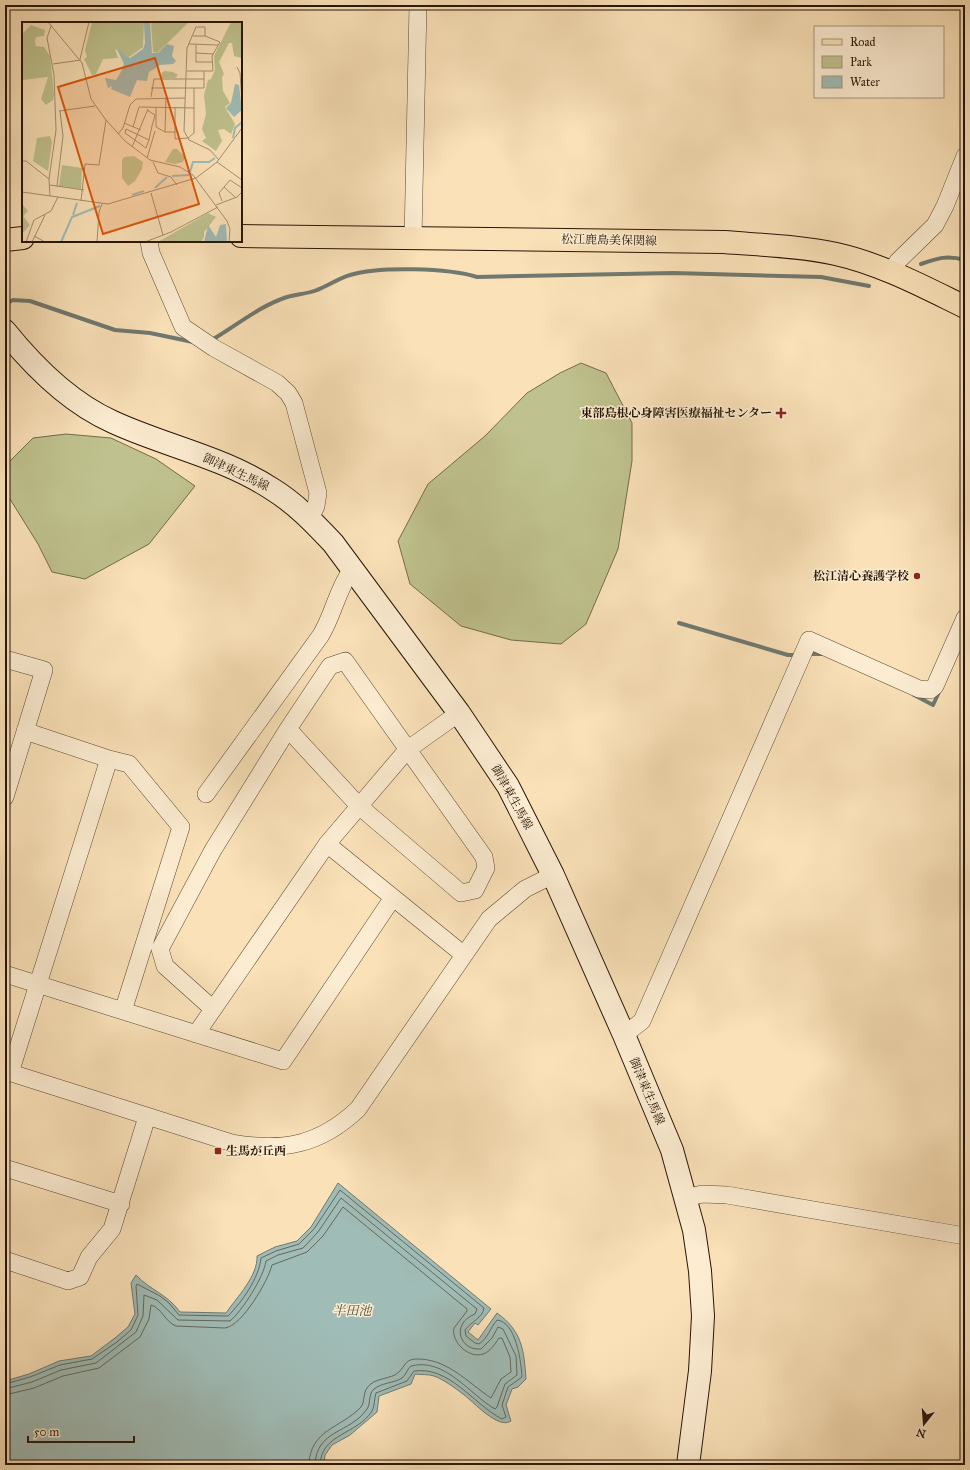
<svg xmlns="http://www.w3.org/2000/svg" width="970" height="1470" font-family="'IM FELL Great Primer','Noto Serif JP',serif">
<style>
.green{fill:#bfc28e;stroke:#736c4a}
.water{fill:#a0bcb6;stroke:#707970}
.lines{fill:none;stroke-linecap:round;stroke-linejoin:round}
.shore{stroke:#64685e;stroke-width:1}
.stream{stroke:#707970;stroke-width:4}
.street-casing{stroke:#5c4832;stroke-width:18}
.secondary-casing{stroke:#271506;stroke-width:24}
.primary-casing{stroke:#271506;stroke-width:24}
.street{stroke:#fcecd1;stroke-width:17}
.secondary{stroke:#fcecd1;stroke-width:22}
.primary{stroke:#fae1b8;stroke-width:22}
.poi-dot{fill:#8f2418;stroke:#fcecd1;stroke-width:1.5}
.labels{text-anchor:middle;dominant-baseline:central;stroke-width:3;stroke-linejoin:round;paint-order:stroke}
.street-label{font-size:12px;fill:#271506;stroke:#fcecd1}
.poi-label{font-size:12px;font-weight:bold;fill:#271506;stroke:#fcecd1;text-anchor:end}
.water-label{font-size:13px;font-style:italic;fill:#514f44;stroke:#fcecd1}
.inset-river{fill:none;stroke:#a0bcb6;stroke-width:2}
.inset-road{fill:none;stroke:#a68f71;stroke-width:1}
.view{fill:#de560c;fill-opacity:0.15;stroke:#de560c;stroke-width:2}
.inset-edge{fill:none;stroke:#271506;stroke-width:2}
</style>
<rect width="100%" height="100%" fill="#fae1b8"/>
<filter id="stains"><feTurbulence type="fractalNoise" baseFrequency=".005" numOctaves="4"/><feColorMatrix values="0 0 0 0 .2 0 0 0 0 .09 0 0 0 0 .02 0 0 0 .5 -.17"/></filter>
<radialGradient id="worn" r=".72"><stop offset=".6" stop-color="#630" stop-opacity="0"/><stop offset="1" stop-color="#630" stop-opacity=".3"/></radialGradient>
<!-- green -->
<path class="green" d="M581 363 606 373 632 423V461L618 549 586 624 561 644 511 640 461 626 410 584 398 541 428 484 485 436 527 393 560 373Z
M66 434 111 438 156 459 195 486 149 544 85 579 52 572 38 544 5 491V466L33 438Z"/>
<!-- water -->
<path class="water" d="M338 1183 491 1309 478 1325 475 1323 468 1332 478 1340 497 1313C522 1331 524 1350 526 1379L518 1387 512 1389 506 1405 511 1421C498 1430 473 1401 463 1394 455 1388 443 1379 434 1376 428 1374 421 1375 415 1374L411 1384 379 1396 377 1412 350 1435 332 1445 325 1455 324 1465H5V1381L29 1374 59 1361 91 1356 115 1338 128 1327 135 1314 131 1283 136 1275C151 1291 166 1293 180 1312L226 1313C237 1297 258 1276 257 1256L275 1247 297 1241 311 1227Z"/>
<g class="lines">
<!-- shore -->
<path class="shore" d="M5 1384 30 1377 60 1365 92 1359 117 1342 131 1330 138 1315 136 1286 137 1284 160 1296 169 1303 179 1315 228 1316C242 1302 259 1278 261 1258L276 1251 299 1244 314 1229 340 1190 484 1308C483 1317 471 1322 465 1330L466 1336 475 1343 479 1344C488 1338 490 1328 497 1320 516 1322 521 1361 522 1377L508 1387 502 1405 506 1417 502 1419C473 1404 450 1366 414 1371L407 1381 376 1393C374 1399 375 1406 372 1411 357 1435 321 1433 320 1465
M5 1389 32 1382 61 1370 96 1363 136 1332 143 1316 144 1295 157 1300 178 1320 230 1321C242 1311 264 1277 266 1261L278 1255 303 1248 318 1232 341 1198 477 1309 475 1314C450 1324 460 1351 481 1349L492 1338 498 1327 503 1329 516 1356 517 1375 505 1384 497 1407 495 1409C470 1395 445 1357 411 1366 407 1369 406 1375 402 1378 394 1383 381 1383 374 1389 368 1394 371 1404 367 1409 350 1434 316 1429 315 1465
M5 1395 34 1388 63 1376 99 1368 140 1337 149 1319 151 1305C162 1308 165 1322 176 1326L225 1328C242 1326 268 1281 272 1265L307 1252 323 1236 343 1207 467 1309V1311L454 1328C451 1342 469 1359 483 1354 490 1352 495 1344 499 1338H502L510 1357 511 1372 501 1379 491 1398C467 1382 447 1358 415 1359 405 1360 405 1366 399 1372 391 1380 374 1377 367 1388 363 1393 365 1402 361 1407 340 1429 310 1429 309 1465"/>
<!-- stream -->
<path class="stream" d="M921 264C938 258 947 255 965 260
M5 304 13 300 30 301 115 330 150 333 193 342
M210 340 215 338C238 324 262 305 287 297 297 294 307 294 317 290 328 286 339 278 350 275 379 266 449 268 477 277L673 273 821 277 869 286
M679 623 788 655H798
M807 654H824
M914 695 933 705 940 690"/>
<defs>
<path id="street" d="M413 238 418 5
M149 241 151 253 183 327 214 348 277 383 288 393 294 403 318 493 316 506 310 519
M891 272 898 261 935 225 945 206 965 156
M5 659 44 670 5 797
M109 759 129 764 181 827 123 1011
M206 794 321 635C334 613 337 590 352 569
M327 844 464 955
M5 974 283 1061 392 899
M213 1009 165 966 160 949 213 850 288 729 330 666 345 661 484 857 486 868 475 890 461 893 359 806 288 729
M196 1034 327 844 407 750 459 713
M624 1035 642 1021 809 640 919 689 930 690 935 686 965 618
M5 1071 232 1143C283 1152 320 1145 358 1109L489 919 525 889 553 875
M10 1073 109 759 25 731
M5 1168 121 1204
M686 1198 702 1194 727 1195 965 1236
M5 1260 68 1281 80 1277 89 1257 112 1229 147 1117"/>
<path id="secondary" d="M5 331C34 367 70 403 113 422 165 446 223 457 272 489 295 503 314 523 333 543L459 713 508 786 553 875 624 1035 672 1150 694 1230 700 1271 703 1316 700 1371 688 1465"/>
<path id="primary" d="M241 236 724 242C761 245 800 246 836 254 881 264 924 287 965 307
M5 240 23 238"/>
</defs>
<!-- street casing -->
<use href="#street" class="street-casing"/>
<!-- secondary casing -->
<use href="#secondary" class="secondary-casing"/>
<!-- primary casing -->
<use href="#primary" class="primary-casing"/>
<!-- street -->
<use href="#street" class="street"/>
<!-- secondary -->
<use href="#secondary" class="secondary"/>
<!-- primary -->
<use href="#primary" class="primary"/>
</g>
<!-- markers -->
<g class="poi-dot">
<path d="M779 407h4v4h4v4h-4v4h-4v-4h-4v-4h4z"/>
<circle cx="917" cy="576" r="4"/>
<rect x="214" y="1147" width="8" height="8" rx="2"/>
</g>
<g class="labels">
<!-- street labels -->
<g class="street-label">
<text transform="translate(609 240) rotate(1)">松江鹿島美保関線</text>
<text transform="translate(236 472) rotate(25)">御津東生馬線</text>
<text transform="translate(512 797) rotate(61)">御津東生馬線</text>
<text transform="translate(647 1091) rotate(67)">御津東生馬線</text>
</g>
<!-- poi labels -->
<g class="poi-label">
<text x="772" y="413">東部島根心身障害医療福祉センター</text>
<text x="909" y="576">松江清心養護学校</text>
<text x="226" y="1151" text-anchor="start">生馬が丘西</text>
</g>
<!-- water labels -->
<g class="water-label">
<text x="352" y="1311">半田池</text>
</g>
</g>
<!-- overview -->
<g transform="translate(22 22)">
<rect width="220" height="220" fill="#fae1b8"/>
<path d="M70 0H122L121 25 107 35 93 27 96 36 81 37 74 52 70 53 62 37 65 35 63 28ZM129 0H167L135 31 131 30ZM209 0H220V36L212 34 210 21H207L197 40 202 52 200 55 201 69 208 81 203 85 213 102 209 112 202 107 196 108 200 119 194 129 180 119 184 116 180 107 184 92 182 73 186 58 189 57 193 48 192 34ZM9 3 23 8 22 14 14 15 13 20 14 24 22 25 28 34 32 73 31 78 24 83 19 77 26 55 0 58V12ZM143 49 151 50 156 53 153 56H139L140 50ZM28 114 30 120 26 149 11 139 15 116ZM151 127H155L163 135 161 140 153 142 143 140ZM112 134 121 140 120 147 113 159 106 164 100 156V138L102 135ZM40 143 60 146 59 167 37 164ZM0 182 6 189 1 194 8 203 0 212ZM186 191 194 195 182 210V215L179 220H136Z" fill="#bfc28e"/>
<path d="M122 1H128L130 31H136L145 22 152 24 150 34 154 39 151 42 138 43 127 50 125 59 115 58 108 75 89 67 90 64 86 66 83 56 94 58 100 48 102 42 95 27 108 36 121 27 123 21ZM213 62 217 63 220 88 212 95 204 86 209 81ZM204 202 205 220H182L186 203 194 215 198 203Z" fill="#a0bcb6"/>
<path class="inset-river" d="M211 116 213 106 220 100M168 150 171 140H187L193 136M150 154 167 153M133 166 145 155M110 173 122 169M51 193 55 181M39 220 50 195 78 184"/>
<path class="inset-road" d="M26 0 60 41 69 77 84 98 103 119 128 138 158 145 171 153 205 199 208 207 207 220M183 14V5H174L165 26 162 109 167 118 188 128 197 138M167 22 196 23M174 23V31L191 32M174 31V40H190M58 37 67 0M31 42 59 38M215 45 218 51 220 80M165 49H191L190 34 198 20 183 14H171M129 66H182V49M129 75 132 57H182M144 76 143 110H153M134 85V105L143 110M153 85V117L166 116 172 111V66M125 88 133 93 130 104 127 118 124 126 103 111 104 107 127 118M37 89 73 84M102 101 119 108M111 105 117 85 172 86M96 112 101 106 108 83 114 77 163 76M110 125 126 87M125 136 133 109M0 139H4L27 157M131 140 136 151 149 155 155 163M195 140 220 158M174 156 195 140 220 106M28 163 35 164 41 114 38 89M35 164 62 168M202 165 213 175M0 170 86 182 174 156M129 171 141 213M28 174 27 157 34 108 32 53 25 16 29 4M59 179 63 142 77 143 84 98M200 179 197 171 208 158 220 166M194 183 215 175 220 170M12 214 23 220M4 220 12 198 29 189 36 175M10 220 23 193M75 220 77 190 80 182M123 220 149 210 196 185"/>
<path class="view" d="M133 36 177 182 81 212 36 65Z"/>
<rect width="220" height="220" class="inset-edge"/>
</g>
<!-- margin -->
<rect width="970" height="1470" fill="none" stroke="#fae1b8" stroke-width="20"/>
<rect x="6" y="6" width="958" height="1458" fill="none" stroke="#271506" stroke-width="2"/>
<rect x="10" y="10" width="950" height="1450" fill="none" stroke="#271506"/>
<!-- legend -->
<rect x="814" y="26" width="130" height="72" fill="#fcecd1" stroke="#a79680"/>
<rect x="822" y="39" width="20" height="6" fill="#fae1b8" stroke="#a79680"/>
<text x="850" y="46" font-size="12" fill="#271506">Road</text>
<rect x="822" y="56" width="20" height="12" fill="#bfc28e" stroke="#a79680"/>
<text x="850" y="66" font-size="12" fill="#271506">Park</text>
<rect x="822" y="76" width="20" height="12" fill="#a0bcb6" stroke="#a79680"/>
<text x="850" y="86" font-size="12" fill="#271506">Water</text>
<!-- north arrow -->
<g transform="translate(924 1424) rotate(197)" stroke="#fcecd1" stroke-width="3" paint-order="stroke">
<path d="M0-3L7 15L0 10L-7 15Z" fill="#271506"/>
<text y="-6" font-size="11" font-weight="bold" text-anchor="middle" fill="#271506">N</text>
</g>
<!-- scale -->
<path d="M28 1436v6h106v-6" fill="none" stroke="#271506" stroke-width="2"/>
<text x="34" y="1436" font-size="12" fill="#271506" stroke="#fcecd1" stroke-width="3" paint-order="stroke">50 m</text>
<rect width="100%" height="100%" filter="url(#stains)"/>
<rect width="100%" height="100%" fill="url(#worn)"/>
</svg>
